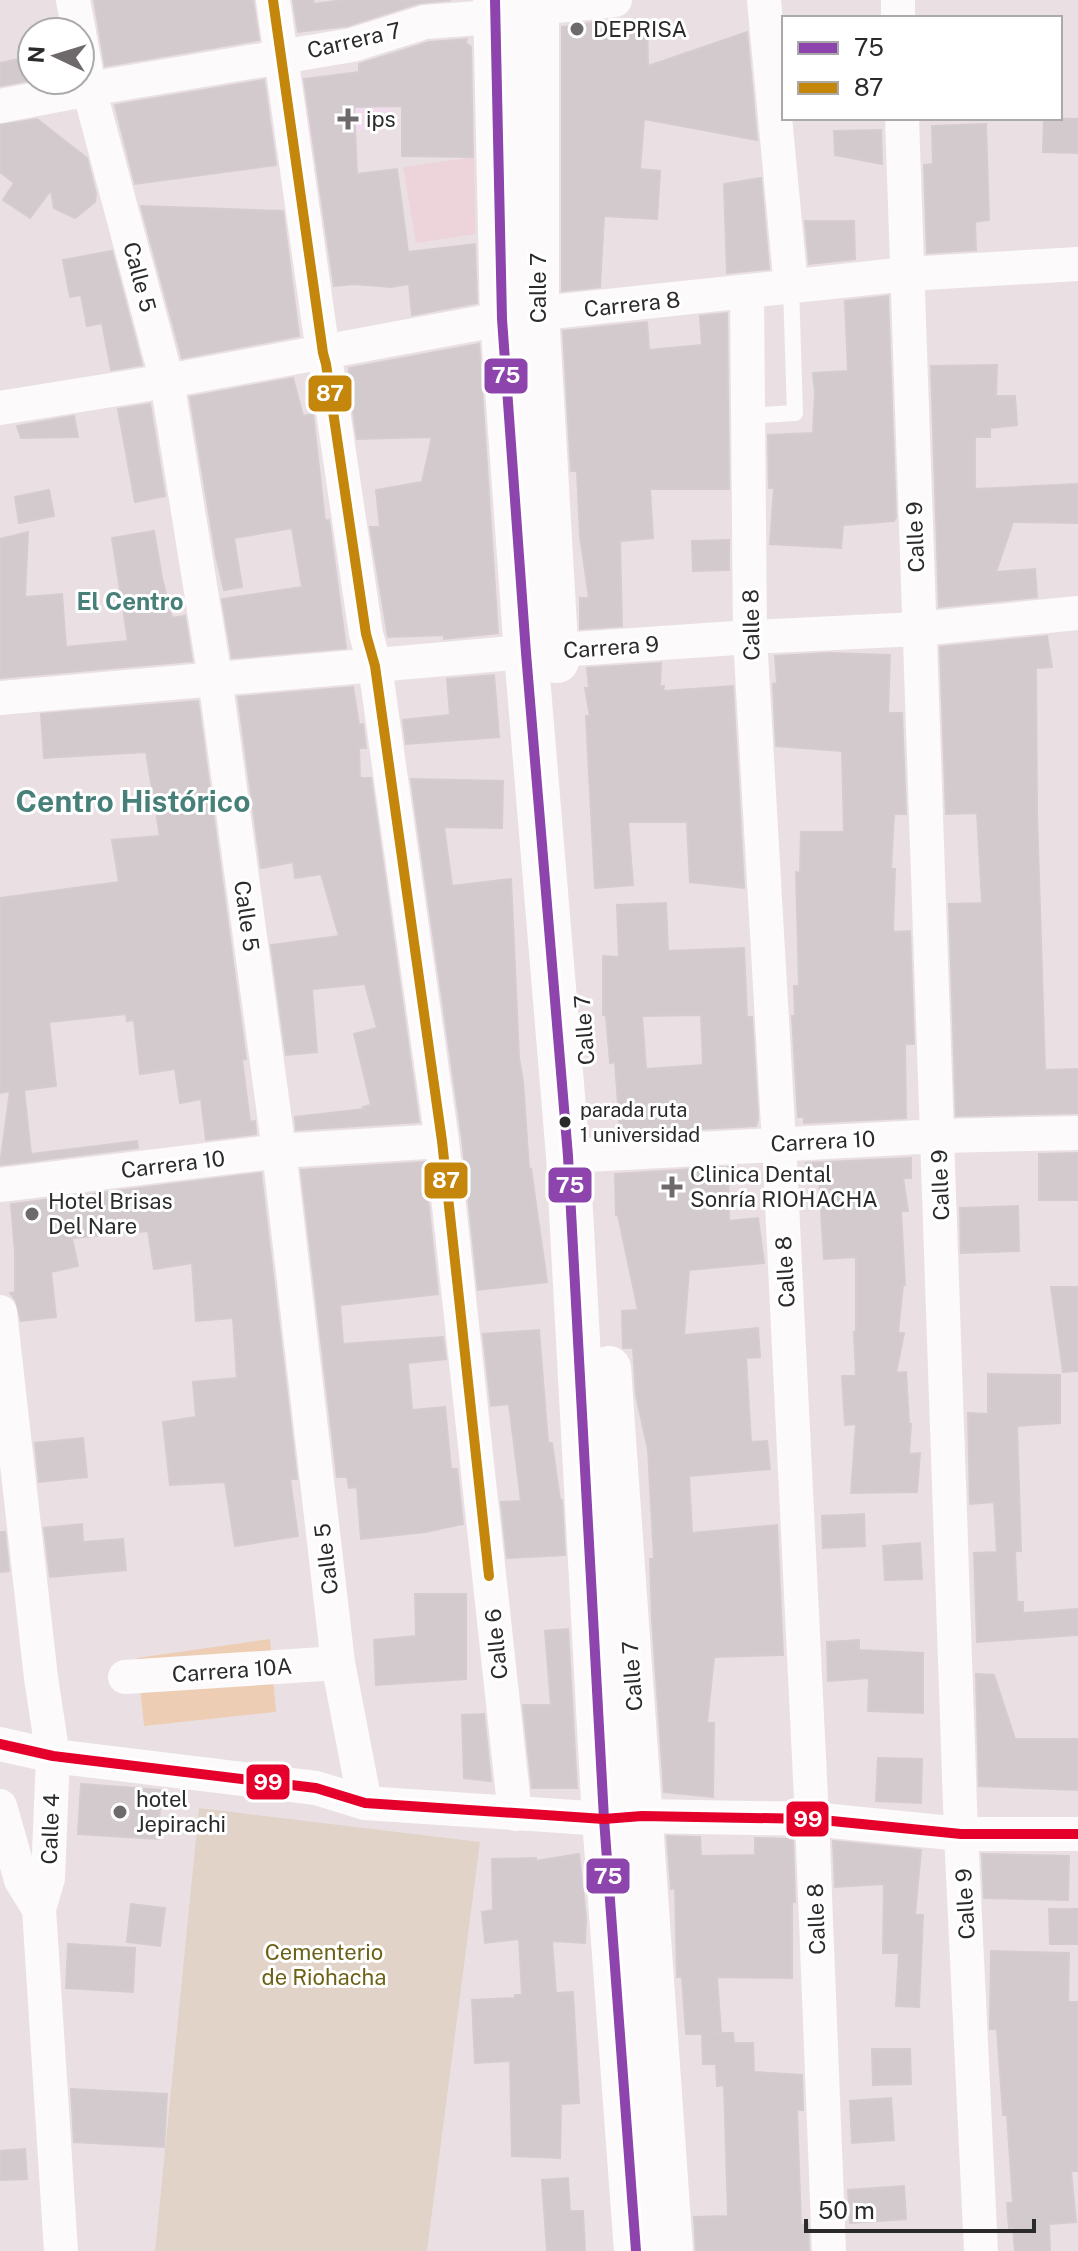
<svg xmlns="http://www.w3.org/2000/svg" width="1078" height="2251" font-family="'Public Sans',sans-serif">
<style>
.education{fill:#edd4db}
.medical{fill:#f0dcec}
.cemetery{fill:#e1d3c8}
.pitch{fill:#edceb5}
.building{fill:#d2cacd;stroke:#d5cccf;stroke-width:2;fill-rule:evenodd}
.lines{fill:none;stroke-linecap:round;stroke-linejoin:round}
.lane{stroke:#fcfafb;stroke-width:16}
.street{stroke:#fcfafb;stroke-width:34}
.secondary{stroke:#fcfafb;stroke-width:44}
.bus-1-casing{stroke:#fff;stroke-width:16}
.bus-2-casing{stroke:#fff;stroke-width:16}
.bus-3-casing{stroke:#fff;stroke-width:16}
.bus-1{stroke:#8e44ad;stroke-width:10}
.bus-2{stroke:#c4870b;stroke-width:10}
.bus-3{stroke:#e4002b;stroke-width:10}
.poi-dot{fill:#6e6a6b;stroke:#fff;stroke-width:3}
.bus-dot{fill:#2b2b2b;stroke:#fff;stroke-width:3}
.labels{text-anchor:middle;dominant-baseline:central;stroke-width:6;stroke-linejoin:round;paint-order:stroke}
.bus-label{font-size:20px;fill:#2b2b2b;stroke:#fff;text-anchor:start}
.poi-label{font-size:22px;fill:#2b2b2b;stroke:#fff;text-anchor:start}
.street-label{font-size:22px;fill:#2b2b2b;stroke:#fff}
.park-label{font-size:22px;fill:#6d6115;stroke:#fff}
.neighbourhood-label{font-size:24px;font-weight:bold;fill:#477f79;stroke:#fff}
.district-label{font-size:30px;font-weight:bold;fill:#477f79;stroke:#fff}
.line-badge{stroke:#fff;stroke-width:3}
.badge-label{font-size:22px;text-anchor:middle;font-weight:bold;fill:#fff}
</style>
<rect width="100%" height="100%" fill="#eae0e3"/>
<!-- education -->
<path class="education" d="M474 157 476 234 416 243 403 167Z"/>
<!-- medical -->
<path class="medical" d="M390 101 393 124 307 141 304 115Z"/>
<!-- cemetery -->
<path class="cemetery" d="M199 1808 480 1842 427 2251H155Z"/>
<!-- pitch -->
<path class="pitch" d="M270 1639 276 1712 144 1726 137 1658Z"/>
<!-- building -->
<path class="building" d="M94 0H253L259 40 105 66Z
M293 0H313L314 4 342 0H451L419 3 347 26 298 32Z
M647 20 648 66 747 32 757 140 644 119 640 169 660 171 657 219 604 216 600 287 562 291V27L595 22 597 30Z
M467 39 466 43 471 47 473 157 402 156V106L354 107 357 174 397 169 408 252 475 244 477 303 412 315 409 284 391 287 354 284 334 286 304 79 359 72V64L429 42Z
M32 56V80L0 86V63Z
M264 80 276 165 135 184 115 105Z
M1044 118 1078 119V153L1043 152Z
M37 119 87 158 96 194 95 202 75 218 54 208 51 190 30 218 3 200 14 183 0 172V125Z
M986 124 989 220 975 222 976 250 927 253 924 165 933 164 932 126Z
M881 130 882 164 835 155 834 131Z
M761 178 769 269 727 273 724 184Z
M141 206 283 211 299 336 182 358Z
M805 221H854L855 259 809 264Z
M112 251 142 365 111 370 102 323 87 326 81 295 70 297 63 260Z
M888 296 896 518 894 521 843 525 841 548 770 544 774 488H769L768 435 813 433 815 393 813 373 848 371 845 301Z
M727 313 729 489H650L653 538 620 541 622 626 580 629V598H589L580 536 577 471H571L563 331 647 322 649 350 702 345 700 316Z
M479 344 498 633 444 639V635L388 637 370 527H380L376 490 422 482 432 437 357 439 349 383V368Z
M997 365 996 396H1015L1017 425 990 428V437H975V489L1078 484V523L1013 522 996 572 1035 569 1037 597 939 607 931 366Z
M293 378 303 416 313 414 325 521 329 520 346 648 232 658 222 599 302 587 292 528 234 538 242 587 224 590 216 556 190 397Z
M150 404 165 496 135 502 118 409Z
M74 416 78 437 21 438 17 426Z
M49 490 54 516 19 523 15 497Z
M154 531 162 578 172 618 185 616 192 661 0 678V539L28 532 25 597 62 594 66 647 128 641 112 538Z
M729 540V570L693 571 692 541Z
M1047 636 1052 667 1036 668 1037 814 1045 1070 1078 1069V1113L956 1116 949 904 982 903 977 813 946 814 940 647Z
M830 653 890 655 888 713H902L906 814H894L891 869H895L893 932 910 931 914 1044H905L906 1118 804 1123V1117H798L792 1016H795L794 986H799L796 872 800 873 801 832H844L842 751 776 746 773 684 777 683 775 656Z
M661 663 660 686H664L663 691 733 686 744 888 690 882 687 822H628L633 885 595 888 586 716H590L585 688H589L587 668Z
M494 675 499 737 406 744 403 720 450 715 447 679Z
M353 687 359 725 363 724 366 748H359L360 778H371L419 1122 296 1130 295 1117 364 1109 363 1107 371 1105 354 1034 377 1028 365 984 312 989 317 1052 286 1055 271 945 339 936 321 874 295 878 293 862 261 868 238 697Z
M198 701 246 1059 242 1060 250 1122 255 1121 256 1134 206 1140 201 1099 180 1103 175 1069 140 1074 134 1020 127 1021 126 1014 49 1022 56 1086 24 1090 31 1154 137 1141 138 1148 0 1165 10 1091 0 1093V898L119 882 112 840 160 836 146 752 44 758 41 714Z
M411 779 503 781 502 828 444 827 452 886 511 879 519 1058 523 1081 529 1169H531L547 1282 478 1290 462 1138Z
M666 903 668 951 744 948 747 1017H752L758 1119 756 1126 620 1133 615 1062 610 1063 606 1015H603V956L619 957 617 905ZM701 1015 703 1065 646 1069 642 1016Z
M1078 1153V1200H1039V1154Z
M911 1158V1178H903L908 1211H901L905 1285H903L898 1333H904L896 1373 906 1372 909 1424H911L909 1454 920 1453 917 1492 851 1493 856 1424 845 1425 842 1376H856L854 1332H856V1257L824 1259 819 1180H806V1163Z
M424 1162 438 1294 340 1305 343 1344 443 1337 446 1359 408 1363 412 1410 445 1407 451 1469H457L463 1524 425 1532 361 1539 357 1487 349 1488 347 1477H337L301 1170Z
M728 1167 729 1221 758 1218 764 1263 689 1270 684 1335 758 1328 760 1357 746 1358 751 1442 767 1441 770 1469 689 1476 692 1533 777 1525 783 1655 714 1657 707 1723H714L713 1797 664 1792 652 1619 650 1559H654L648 1450 636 1395 633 1348H623L622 1311 638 1310 618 1215H616L615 1174Z
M261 1173 297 1479H290L298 1536 235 1546 225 1482 170 1485 163 1422 196 1417 193 1382 237 1378 233 1318 196 1321 192 1263 154 1269 148 1231 72 1238 78 1266 51 1272 56 1317 21 1321 16 1301 10 1293 15 1292V1252L11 1204Z
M1018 1206 1019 1251 961 1253 960 1208Z
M1051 1287H1078V1371L1063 1372Z
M539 1330 548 1443H552L560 1500H562L565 1555 507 1558 501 1502 521 1501 509 1404 491 1406 483 1334Z
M988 1374 1060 1375V1423L1017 1426 1021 1551H1015L1017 1602H1023V1613L1078 1609V1635L977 1642 974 1553 997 1552 994 1502 970 1504 968 1413 988 1414Z
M83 1438 87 1477 39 1482 35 1443Z
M864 1514 865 1546 823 1548 822 1516Z
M82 1524 83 1542 123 1539 126 1570 50 1577 44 1528Z
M0 1532H5L9 1571 0 1572Z
M920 1543 922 1579 885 1580 883 1546Z
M415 1594H466V1679L376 1685 374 1640 416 1636Z
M568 1629 577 1788H532L523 1705H551L545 1631Z
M859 1640V1650L923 1653V1713L868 1711 869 1678 828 1681 827 1642Z
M976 1674 994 1675 1015 1739H1078V1790L979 1786Z
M484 1714 491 1781 464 1778 462 1715Z
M878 1758 922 1759 921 1803 876 1801Z
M81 1784 161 1790 158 1839 78 1834Z
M667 1836 700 1837 701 1856 755 1855V1838L793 1839 795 1902H792V1978L717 1977 721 2033H715H733L734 2043H753L754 2072 802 2075 803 2110H797L801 2225 808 2224 809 2251H696L694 2217 728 2216 724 2085 717 2086 716 2064H703L702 2034H686L682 1977H677L675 1888 671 1889Z
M833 1841 921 1850 915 1915H923L919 2007 896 2006 899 1953H883L884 1884 835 1887Z
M579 1854 586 1918 585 1943 552 1941 556 1993 573 1992 579 2103 561 2104 560 2158 512 2156 510 2061 475 2063 472 2000 515 1998V1995H522L519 1939 485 1943 482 1912 493 1910 492 1859 536 1858V1861Z
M982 1854 1069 1856 1068 1900 984 1898Z
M131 1904 165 1908 160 1946 127 1942Z
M1049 1909H1078V1944H1050Z
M68 1944 135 1948 133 1992 66 1988Z
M991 1951 1069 1953 1068 2002H1078V2171H1071L1076 2222 1049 2224 1050 2251H1015L1013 2227 1009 2228 1007 2203H1013L1007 2115H1003L997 2029H990Z
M872 2049H910L911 2084 873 2085Z
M71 2089 167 2094 164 2147 74 2142Z
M891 2098 894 2140 852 2143 850 2101Z
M25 2149 27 2179 0 2180V2151Z
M568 2178 570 2211H583L585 2251H547L542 2180Z
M904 2186 906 2219 850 2223 848 2190Z"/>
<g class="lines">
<!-- lane -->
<path class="lane" d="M748 416 795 413 791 287"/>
<!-- street -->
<path class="street" d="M73 0 79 32
M273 0 323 353 326 364 366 634 375 666 442 1141 515 1814
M764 0 791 287
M898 0V18
M80 38 89 89 167 381 215 678 279 1151 338 1663 365 1803
M0 106 89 89 352 45 425 22 479 18 537 8 615 0
M902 118 961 1834 981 2251
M747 292 750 637 779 1143 812 1819 829 2251
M0 408 167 381 523 315 907 274 1078 264
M0 698 501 654 750 637 918 629 1078 613
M568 1156 939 1136 1078 1133
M0 1185 279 1151 442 1141
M0 1312 41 1678 53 1756 48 1878 39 1909 61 2251
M125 1677 338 1663
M0 1744 53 1756 316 1788 365 1803 604 1819 642 1816 812 1819 961 1834H1078
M0 1806 21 1880 39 1909"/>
<!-- secondary -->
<path class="secondary" d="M495 0 502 319 526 653 568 1156 604 1819 636 2251
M537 0V313L557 661
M609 1368 671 2251"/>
<defs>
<path id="bus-1" d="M495 0 502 319 526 653 568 1156 604 1819 636 2251"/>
<path id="bus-2" d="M273 0 323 353 326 364 366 634 375 666 442 1141 489 1576"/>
<path id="bus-3" d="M0 1744 53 1756 316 1788 365 1803 604 1819 642 1816 812 1819 961 1834H1078"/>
</defs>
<!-- bus-1 casing -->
<use href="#bus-1" class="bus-1-casing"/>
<!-- bus-2 casing -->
<use href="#bus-2" class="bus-2-casing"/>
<!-- bus-3 casing -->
<use href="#bus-3" class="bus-3-casing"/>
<!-- bus-1 -->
<use href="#bus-1" class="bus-1"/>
<!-- bus-2 -->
<use href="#bus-2" class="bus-2"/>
<!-- bus-3 -->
<use href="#bus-3" class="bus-3"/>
</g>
<!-- markers -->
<g class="poi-dot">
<circle cx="577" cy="29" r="8"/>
<path d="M344 107h8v8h8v8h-8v8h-8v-8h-8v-8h8z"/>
<path d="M668 1175h8v8h8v8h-8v8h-8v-8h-8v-8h8z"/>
<circle cx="32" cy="1214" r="8"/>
<circle cx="120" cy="1812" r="8"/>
</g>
<circle class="bus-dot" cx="565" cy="1122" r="7"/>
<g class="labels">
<!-- bus labels -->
<g class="bus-label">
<text x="580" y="1110">parada ruta<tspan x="580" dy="25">1 universidad</tspan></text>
</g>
<!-- poi labels -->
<g class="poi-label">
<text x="593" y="29">DEPRISA</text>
<text x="366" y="119">ips</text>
<text x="690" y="1174">Clinica Dental<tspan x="690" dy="25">Sonría RIOHACHA</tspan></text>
<text x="48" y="1201">Hotel Brisas<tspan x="48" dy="25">Del Nare</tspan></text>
<text x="136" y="1799">hotel<tspan x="136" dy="25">Jepirachi</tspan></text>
</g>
<!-- street labels -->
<g class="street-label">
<text transform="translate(354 40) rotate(-13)">Carrera 7</text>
<text transform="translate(140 277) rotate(75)">Calle 5</text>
<text transform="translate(538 288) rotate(-90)">Calle 7</text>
<text transform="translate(632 304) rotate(-6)">Carrera 8</text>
<text transform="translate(915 537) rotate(-92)">Calle 9</text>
<text transform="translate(751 625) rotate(-91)">Calle 8</text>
<text transform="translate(611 647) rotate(-4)">Carrera 9</text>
<text transform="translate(247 916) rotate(82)">Calle 5</text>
<text transform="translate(584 1030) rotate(-94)">Calle 7</text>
<text transform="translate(823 1141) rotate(-3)">Carrera 10</text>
<text transform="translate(173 1164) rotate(-7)">Carrera 10</text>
<text transform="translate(940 1185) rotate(-92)">Calle 9</text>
<text transform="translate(785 1272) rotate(-93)">Calle 8</text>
<text transform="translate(326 1559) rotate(-97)">Calle 5</text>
<text transform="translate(496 1644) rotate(-96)">Calle 6</text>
<text transform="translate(232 1670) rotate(-4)">Carrera 10A</text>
<text transform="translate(632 1676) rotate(-94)">Calle 7</text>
<text transform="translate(50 1829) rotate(-88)">Calle 4</text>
<text transform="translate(965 1904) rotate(-93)">Calle 9</text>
<text transform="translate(816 1919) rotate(-92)">Calle 8</text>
</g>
<!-- park labels -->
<g class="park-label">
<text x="324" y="1952">Cementerio<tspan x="324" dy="25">de Riohacha</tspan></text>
</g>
<!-- neighbourhood labels -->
<g class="neighbourhood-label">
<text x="130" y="601">El Centro</text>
</g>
<!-- district labels -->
<g class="district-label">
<text x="133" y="801">Centro Histórico</text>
</g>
</g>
<g class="line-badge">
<rect x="483" y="357" width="46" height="38" rx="8" fill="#8e44ad"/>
<rect x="307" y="374" width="46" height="39" rx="8" fill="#c4870b"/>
<rect x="423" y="1161" width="46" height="39" rx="8" fill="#c4870b"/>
<rect x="547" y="1166" width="46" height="38" rx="8" fill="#8e44ad"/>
<rect x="245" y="1763" width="46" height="38" rx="8" fill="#e4002b"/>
<rect x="785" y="1800" width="45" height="38" rx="8" fill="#e4002b"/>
<rect x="585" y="1857" width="46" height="38" rx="8" fill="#8e44ad"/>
</g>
<g class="badge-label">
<text x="506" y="383">75</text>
<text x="330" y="401">87</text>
<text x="446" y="1188">87</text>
<text x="570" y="1193">75</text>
<text x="268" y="1790">99</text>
<text x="808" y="1827">99</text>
<text x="608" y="1884">75</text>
</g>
<!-- legend -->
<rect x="782" y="16" width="280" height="104" fill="#ffffff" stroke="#aaaaaa" stroke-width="2"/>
<rect x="798" y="42" width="40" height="12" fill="#8e44ad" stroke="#aaaaaa" stroke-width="2"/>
<text x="854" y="56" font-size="24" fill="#2b2b2b">75</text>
<rect x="798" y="82" width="40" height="12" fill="#c4870b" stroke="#aaaaaa" stroke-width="2"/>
<text x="854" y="96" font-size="24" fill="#2b2b2b">87</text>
<!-- north arrow -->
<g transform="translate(56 56) rotate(274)"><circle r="38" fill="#ffffff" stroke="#aaaaaa" stroke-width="2"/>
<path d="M0-6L14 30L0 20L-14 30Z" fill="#6e6a6b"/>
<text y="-12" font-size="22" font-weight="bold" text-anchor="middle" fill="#2b2b2b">N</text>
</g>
<!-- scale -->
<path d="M806 2219v12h228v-12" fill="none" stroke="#2b2b2b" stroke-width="4"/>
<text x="818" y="2219" font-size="24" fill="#2b2b2b" stroke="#ffffff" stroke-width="6" paint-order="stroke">50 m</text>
</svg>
